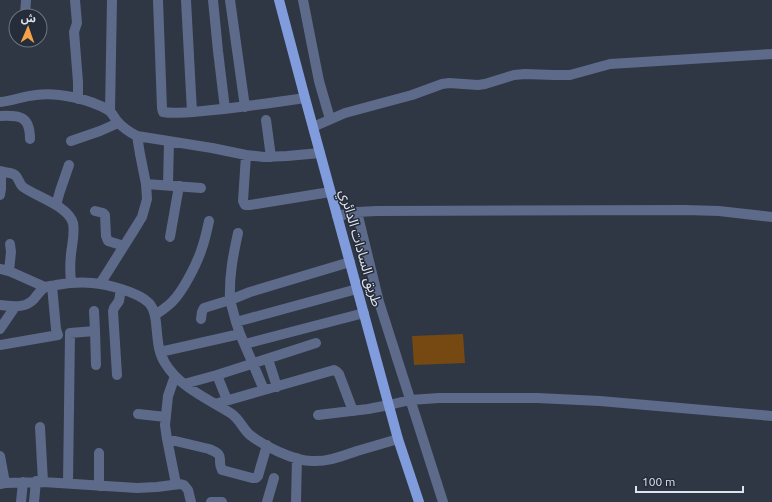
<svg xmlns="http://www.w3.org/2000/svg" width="772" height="502" font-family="Ubuntu,'Noto Sans Arabic',sans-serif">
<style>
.park{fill:#764913}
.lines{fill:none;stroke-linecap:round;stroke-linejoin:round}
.minor{stroke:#5d6a89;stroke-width:10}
.major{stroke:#819cdc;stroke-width:10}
.labels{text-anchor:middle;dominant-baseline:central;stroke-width:3;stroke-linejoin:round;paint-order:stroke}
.street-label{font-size:14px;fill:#dfe3ec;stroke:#252c3a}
</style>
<rect width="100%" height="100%" fill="#2f3644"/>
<!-- park -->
<path class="park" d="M463 334 465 363 414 365 412 336Z"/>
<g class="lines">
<!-- minor -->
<path class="minor" d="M75 0 77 23 74 32 78 82V99
M158 0 162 108 163 112C173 114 192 112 203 111 237 108 271 103 305 98
M186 0 192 112
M213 0 218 51 225 109
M230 0 245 107
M303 0 319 81 330 119
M25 16 26 0
M0 102C12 101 24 96 36 95 57 92 90 99 108 110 112 112 114 117 117 121 123 128 129 132 137 136L212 148 246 155 264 157 287 156 320 153
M110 111 112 0
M0 116C20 115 30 116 30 139
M266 120 271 157
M313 127 345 113 412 95 442 84 449 83 478 85 485 84 514 75 525 74 554 75H570L610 64 772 54
M71 141 100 131 118 123
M246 155 243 201 245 205H250L330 192
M0 171C5 173 11 172 15 175 19 178 19 184 23 187 37 197 68 206 73 223 75 234 72 244 71 254 70 264 70 273 71 282
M146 184 201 188
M168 185 169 141
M0 195 1 189V172
M56 205 60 191 69 165
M95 211 103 213 105 215 106 236 108 241 124 246
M357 212 379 302 443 502
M337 216 357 212 377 211 685 210 719 211 772 217
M170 237 179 186
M0 269 9 271 45 287
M9 271 11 252 10 244
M100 284 134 230 142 217 147 199 146 184 140 154 137 136
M0 305C12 306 25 309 34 299 37 295 40 291 44 288 47 286 52 286 56 285 68 283 80 282 92 283 107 284 138 292 149 303 152 306 154 312 155 316 158 332 156 349 165 363 179 387 210 400 232 414 240 420 243 429 250 435 264 446 294 461 312 461 328 462 342 456 357 451 371 447 384 443 398 439
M94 311 95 331
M155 315C161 311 167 307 172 302 183 291 197 264 202 248 205 240 207 230 209 221
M201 319 202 312 204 308 230 300C229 276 233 256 238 233
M236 322 357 289
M0 329 15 307
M245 344 364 313
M0 345 58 335 56 329 52 286
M160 352 240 334
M268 359 277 387
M117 375 113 311 114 308 119 301 121 289
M217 375 227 400
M175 376 168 396 165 425 167 439 176 484
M184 384 217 375 316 343
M264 390 253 364 240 334 236 322 230 300 250 292 350 262
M215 404 334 370 337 372 339 374 353 411
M138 414 166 417
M318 415 368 409 389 405 410 400 439 398H537L600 401 772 416
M40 427 43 482
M167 439 209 449C227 456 216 459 222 470L252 478H256L258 476 267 445
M0 456 5 483
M68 483 70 333 95 331 96 365
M0 484 5 483 43 482 137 488 157 487 180 484 184 485 188 490 191 502
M99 486V453
M21 502 23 482
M34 502 36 481
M211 502H222
M267 502 274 478
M296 502 297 458"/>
<!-- major -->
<path class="major" d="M279 0 305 98 398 439 419 502"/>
</g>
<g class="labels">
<!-- street labels -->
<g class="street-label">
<text transform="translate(361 248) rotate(74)">طريق السادات الدائري</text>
</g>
</g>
<!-- north arrow -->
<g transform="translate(28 28) rotate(2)"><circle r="19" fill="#252c3a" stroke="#6f7581"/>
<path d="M0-3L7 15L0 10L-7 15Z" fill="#f5a246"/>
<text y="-6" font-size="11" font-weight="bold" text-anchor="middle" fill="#dfe3ec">ش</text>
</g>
<!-- scale -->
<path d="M636 486v6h107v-6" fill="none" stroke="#dfe3ec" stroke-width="2"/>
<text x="642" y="486" font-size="12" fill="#dfe3ec" stroke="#252c3a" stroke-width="3" paint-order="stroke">100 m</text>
</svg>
